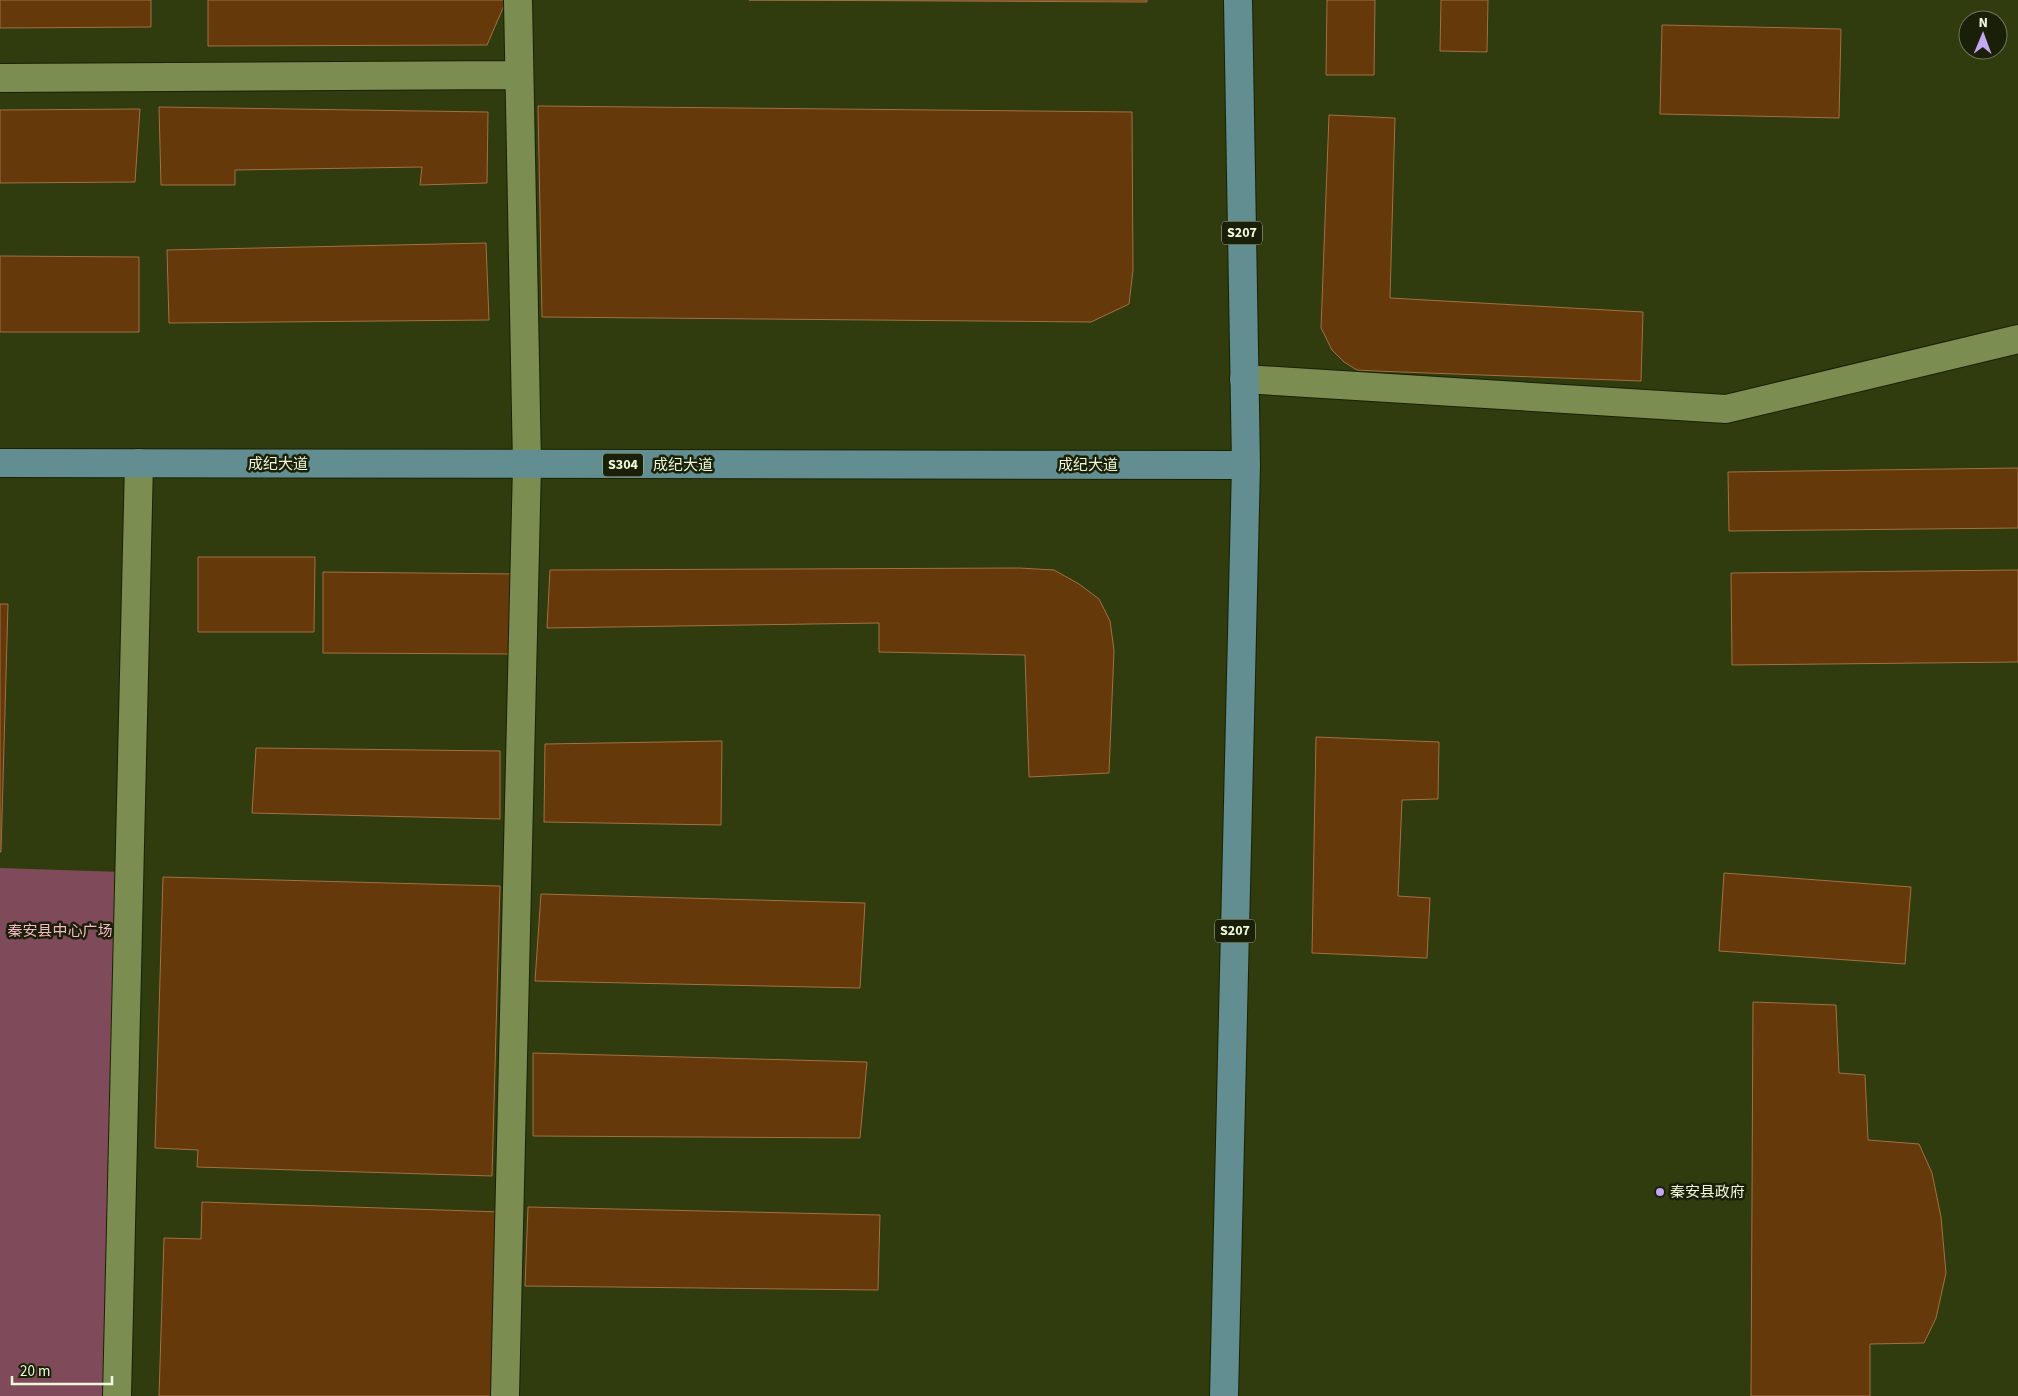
<svg xmlns="http://www.w3.org/2000/svg" width="2018" height="1396" font-family="'Source Sans 3','Noto Sans SC',sans-serif">
<style>
.green{fill:#7f4b5a}
.building{fill:#653909;stroke:#a17146}
.lines{fill:none;stroke-linecap:round;stroke-linejoin:round}
.street-casing{stroke:#1a2103;stroke-width:30}
.primary-casing{stroke:#1a2103;stroke-width:30}
.street{stroke:#7c8d52;stroke-width:28}
.primary{stroke:#628e91;stroke-width:28}
.poi-dot{fill:#c4a7f1;stroke:#1a2008;stroke-width:2}
.labels{text-anchor:middle;dominant-baseline:central;stroke-width:5;stroke-linejoin:round;paint-order:stroke}
.shield{fill:#1a2008;stroke:#afb89b;stroke-width:1}
.shield-label{font-size:14px;font-weight:bold;fill:#eff9da}
.street-label{font-size:15px;fill:#eff9da;stroke:#1a2008}
.park-label{font-size:15px;fill:#f7b7c8;stroke:#1a2008}
.poi-label{font-size:15px;fill:#eff9da;stroke:#1a2008;text-anchor:start}
</style>
<rect width="100%" height="100%" fill="#303b0e"/>
<!-- green -->
<path class="green" d="M0 868 122 872 104 1396H0Z"/>
<!-- building -->
<path class="building" d="M0 0H151V27L0 28Z
M208 0H506V1L487 45 208 46Z
M749 0H1147V2Z
M1327 0H1375L1374 75H1326Z
M1441 0H1488L1487 52 1440 51Z
M1662 25 1841 29 1839 118 1660 114Z
M538 106 1132 112 1133 270 1129 304 1091 322 542 317Z
M159 107 488 112 487 183 420 185 422 167 235 170V185H161Z
M140 109 135 182 0 183V110Z
M1329 115 1395 118 1390 298 1643 312 1641 381 1375 371 1357 370 1344 362 1332 350 1321 328Z
M486 243 489 320 169 323 167 250Z
M0 256 139 257V332H0Z
M2018 468V528L1729 531 1728 472Z
M198 557H315L314 632H198Z
M1019 568 1054 570 1079 584 1099 599 1110 621 1114 650 1109 773 1029 777 1025 655 879 652V623L547 628 550 570Z
M2018 570V662L1732 665 1731 573Z
M323 572 517 574V654L323 653Z
M0 604H8L1 852H0Z
M1316 737 1439 742 1438 799 1402 800 1398 896 1430 898 1427 958 1312 953Z
M722 741 721 825 544 822 545 744Z
M256 748 500 751V819L252 813Z
M1724 873 1911 887 1905 964 1719 951Z
M163 877 500 886 492 1176 197 1167 198 1150 155 1148Z
M541 894 865 903 860 988 535 981Z
M1753 1002 1836 1005 1839 1073 1865 1075 1868 1140 1919 1144 1932 1173 1941 1217 1946 1273 1936 1318 1924 1343 1870 1344V1396H1751Z
M533 1053 867 1062 860 1138 533 1136Z
M202 1202 501 1212 495 1396H159L164 1238 201 1239Z
M528 1207 880 1215 878 1290 525 1286Z"/>
<g class="lines">
<defs>
<path id="street" d="M0 78 519 75
M1244 379 1726 409 2018 339
M117 1396 139 463
M505 1396 527 465 518 0"/>
<path id="primary" d="M0 463 1246 465
M1224 1396 1246 465 1238 0"/>
</defs>
<!-- street casing -->
<use href="#street" class="street-casing"/>
<!-- primary casing -->
<use href="#primary" class="primary-casing"/>
<!-- street -->
<use href="#street" class="street"/>
<!-- primary -->
<use href="#primary" class="primary"/>
</g>
<!-- markers -->
<circle class="poi-dot" cx="1660" cy="1192" r="5"/>
<g class="labels">
<!-- shield labels -->
<g class="shield">
<rect x="1222" y="221.5" width="40" height="23" rx="4"/>
<rect x="603" y="453.5" width="40" height="23" rx="4"/>
<rect x="1215" y="919.5" width="40" height="23" rx="4"/>
</g>
<g class="shield-label">
<text x="1242" y="233">S207</text>
<text x="623" y="465">S304</text>
<text x="1235" y="931">S207</text>
</g>
<!-- street labels -->
<g class="street-label">
<text x="278" y="464">成纪大道</text>
<text x="683" y="465">成纪大道</text>
<text x="1088" y="465">成纪大道</text>
</g>
<!-- park labels -->
<g class="park-label">
<text x="60" y="931">秦安县中心广场</text>
</g>
<!-- poi labels -->
<g class="poi-label">
<text x="1670" y="1192">秦安县政府</text>
</g>
</g>
<!-- north arrow -->
<g transform="translate(1983 35) rotate(1)"><circle r="24" fill="#1a2008" stroke="#6f775c"/>
<path d="M0-4L9 19L0 12L-9 19Z" fill="#c4a7f1"/>
<text y="-8" font-size="14" font-weight="bold" text-anchor="middle" fill="#eff9da">N</text>
</g>
<!-- scale -->
<path d="M12 1376v8h100v-8" fill="none" stroke="#eff9da" stroke-width="2.5"/>
<text x="20" y="1376" font-size="15" fill="#eff9da" stroke="#1a2008" stroke-width="4" paint-order="stroke">20 m</text>
</svg>
